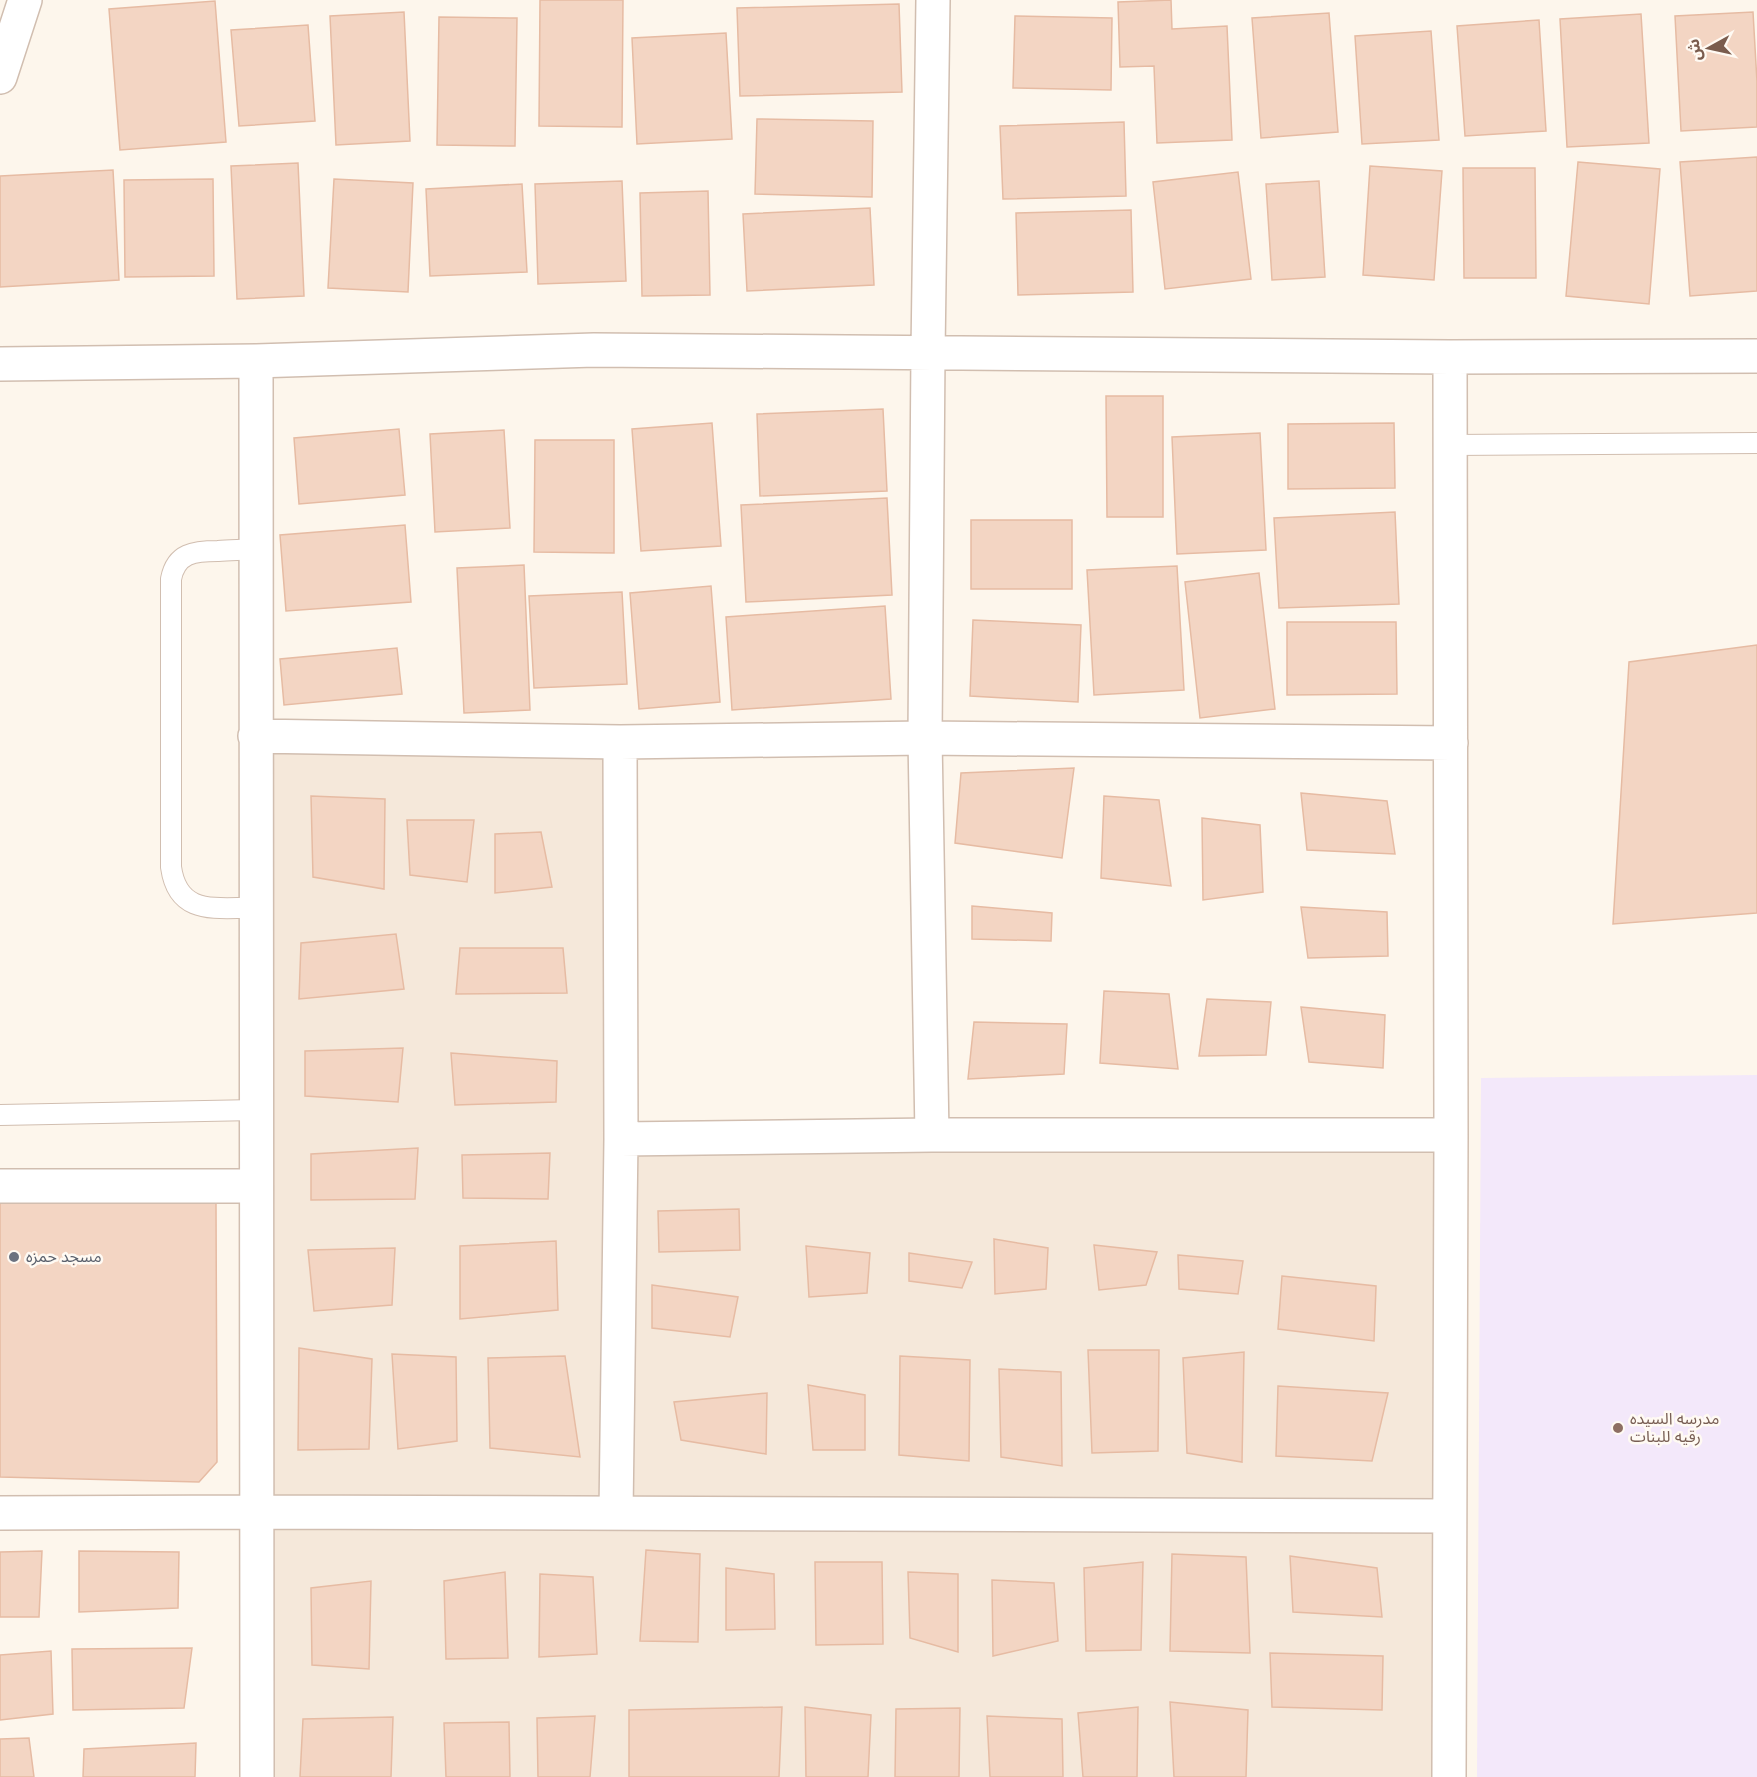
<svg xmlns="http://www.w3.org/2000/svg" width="1757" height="1777" font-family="'Varela Round','Noto Sans Arabic',sans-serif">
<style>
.residential{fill:#f5e8da}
.education{fill:#f3e8fa}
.building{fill:#f3d5c3;stroke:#e6bba3;stroke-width:1.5}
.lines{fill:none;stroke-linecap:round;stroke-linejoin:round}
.service-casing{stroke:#d1beb0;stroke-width:22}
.minor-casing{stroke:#d1beb0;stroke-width:36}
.service{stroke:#fff;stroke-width:20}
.minor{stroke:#fff;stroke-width:33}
.worship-dot{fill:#6b7280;stroke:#fffaf3;stroke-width:2}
.education-dot{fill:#8d6e63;stroke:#fffaf3;stroke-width:2}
.labels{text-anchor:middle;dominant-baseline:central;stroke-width:5;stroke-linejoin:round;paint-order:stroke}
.worship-label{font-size:16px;fill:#5b616d;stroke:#fffaf3;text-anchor:start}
.education-label{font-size:16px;fill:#785e54;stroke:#fffaf3;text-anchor:start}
</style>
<rect width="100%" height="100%" fill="#fdf6ec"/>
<!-- residential -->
<path class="residential" d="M256 742 618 744V1140L1449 1137 1446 1777H250Z"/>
<!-- education -->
<path class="education" d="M1757 1075V1777H1477L1481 1078Z"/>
<!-- building -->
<path class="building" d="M540 0H623L622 127 539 126Z
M1171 0 1172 29 1227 26 1232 140 1157 143 1154 66 1120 67 1118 2Z
M215 1 226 142 120 150 109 9Z
M899 4 902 92 740 96 737 8Z
M404 12 410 141 336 145 330 16Z
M1753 12 1757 82V127L1681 131 1675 16Z
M1329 13 1338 132 1261 138 1252 18Z
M1641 14 1649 143 1567 147 1560 19Z
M1015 16 1112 18 1111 90 1013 88Z
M439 17 517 18 515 146 437 145Z
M1539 20 1546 131 1465 136 1457 26Z
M308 25 315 121 239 126 231 30Z
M1431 31 1439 140 1362 144 1355 36Z
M726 33 732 139 637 144 632 38Z
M757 119 873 121 872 197 755 194Z
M1124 122 1126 196 1003 199 1000 126Z
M1757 157V291L1690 296 1680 162Z
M1578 162 1660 169 1649 304 1566 296Z
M298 163 304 296 237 299 231 166Z
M1370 166 1442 171 1434 280 1363 275Z
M1463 168H1535L1536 278H1464Z
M113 170 119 280 0 287V176Z
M1238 172 1251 279 1165 289 1153 182Z
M213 179 214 276 125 277 124 180Z
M334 179 413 183 408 292 328 288Z
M622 181 626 281 538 284 535 184Z
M1319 181 1325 277 1272 280 1266 184Z
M522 184 527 272 430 276 426 189Z
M708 191 710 295 642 296 640 193Z
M870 208 874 285 747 291 743 214Z
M1131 210 1133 292 1018 295 1016 213Z
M1106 396H1163V517H1107Z
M883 409 887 491 760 496 757 414Z
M712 423 721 546 641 551 632 429Z
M1394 423 1395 488 1288 489V424Z
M399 429 405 495 299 504 294 438Z
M504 430 510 528 435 532 430 434Z
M1260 433 1266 550 1177 554 1172 437Z
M535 440H614V553L534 552Z
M887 498 892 595 746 602 741 505Z
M1395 512 1399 604 1279 608 1274 518Z
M971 520H1072V589H971Z
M405 525 411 602 286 611 280 535Z
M524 565 530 710 464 713 457 568Z
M1177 566 1184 690 1094 695 1087 570Z
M1259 573 1275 709 1200 718 1185 582Z
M711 586 720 702 639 709 630 593Z
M622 592 627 684 534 688 529 596Z
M885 606 891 699 732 710 726 617Z
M973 620 1081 625 1078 702 970 696Z
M1287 622H1396L1397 694 1287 695Z
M1757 645V913L1613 924 1629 662Z
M397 648 402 694 284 705 280 659Z
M1074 768 1062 858 955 843 961 773Z
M1301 793 1387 801 1395 854 1307 850Z
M311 796 385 799 384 889 313 877Z
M1104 796 1159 800 1171 886 1101 878Z
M1202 818 1260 825 1263 892 1203 900Z
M407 820H474L467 882 410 875Z
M541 832 552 887 495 893V834Z
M972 906 1052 913 1051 941 972 939Z
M1301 907 1387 912 1388 956 1308 958Z
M396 934 404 989 299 999 301 943Z
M460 948H563L567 993 456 994Z
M1104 991 1169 994 1178 1069 1100 1063Z
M1207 999 1271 1002 1266 1055 1199 1056Z
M1301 1007 1385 1015 1383 1068 1309 1062Z
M974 1022 1067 1024 1064 1074 968 1079Z
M403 1048 398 1102 305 1096V1051Z
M451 1053 557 1061 556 1102 455 1105Z
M418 1148 415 1199 311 1200V1154Z
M550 1153 548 1199 463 1198 462 1155Z
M201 1194 216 1204 217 1462 199 1482 0 1477V1200Z
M739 1209 740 1250 659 1252 658 1211Z
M994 1239 1048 1248 1046 1289 995 1294Z
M556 1241 558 1310 460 1319V1246Z
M1094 1245 1157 1252 1146 1285 1099 1290Z
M806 1246 870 1253 867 1293 809 1297Z
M395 1248 392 1305 314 1311 308 1250Z
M909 1253 972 1262 962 1288 909 1281Z
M1178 1255 1243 1261 1238 1294 1179 1289Z
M1282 1276 1376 1286 1374 1341 1278 1329Z
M652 1285 738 1297 730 1337 652 1328Z
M299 1348 372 1359 369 1449 298 1450Z
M1088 1350H1159L1158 1451 1092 1453Z
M1244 1352 1242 1462 1187 1453 1183 1358Z
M392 1354 456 1357 457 1441 398 1449Z
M565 1356 580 1457 490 1448 488 1358Z
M900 1356 970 1360 969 1461 899 1455Z
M999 1369 1061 1372 1062 1466 1001 1457Z
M808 1385 865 1395V1450H813Z
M1278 1386 1388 1393 1372 1461 1276 1456Z
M767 1393 766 1454 681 1440 674 1402Z
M646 1550 700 1554 698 1642 640 1641Z
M42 1551 39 1617H0V1552Z
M79 1551 179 1552 178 1608 79 1612Z
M1172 1554 1246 1557 1250 1653 1170 1651Z
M1290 1556 1377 1568 1382 1617 1293 1612Z
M815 1562H882L883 1644 816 1645Z
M1143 1562 1141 1650 1086 1651 1084 1568Z
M726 1568 774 1574 775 1629 726 1630Z
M505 1572 508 1658 446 1659 444 1581Z
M908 1572 958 1574V1652L910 1638Z
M540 1574 593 1577 597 1654 539 1657Z
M992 1580 1054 1583 1058 1641 993 1656Z
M371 1581 369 1669 312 1665 311 1588Z
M192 1648 184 1708 73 1710 72 1649Z
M51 1651 53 1714 0 1720V1655Z
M1270 1653 1383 1656 1382 1710 1272 1707Z
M1170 1702 1248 1710 1246 1777H1174Z
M782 1707 779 1777H629V1710Z
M805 1707 871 1715 868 1777H806Z
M1138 1707 1137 1777H1083L1078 1713Z
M960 1708 959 1777H895L896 1709Z
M595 1716 590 1777H538L537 1718Z
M987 1716 1062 1719 1063 1777H990Z
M393 1717 391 1777H300L303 1719Z
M509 1722 510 1777H446L444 1723Z
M29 1738 34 1777H0V1739Z
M196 1743 195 1777H83L84 1749Z"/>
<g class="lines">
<defs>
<path id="service" d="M1451 445 1757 443
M255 908C217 907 178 917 171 867V579C176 553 194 551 218 551 230 550 243 550 256 549
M0 1115 256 1110"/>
<path id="minor" d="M0 77 25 0
M256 361 257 1777
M0 364 256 361 594 350 1450 357 1757 356
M255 736 620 742 925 738 1451 743
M932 1135 925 738 928 352 933 0
M621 1139 932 1135H1451
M0 1186H256
M0 1513 256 1512 1449 1516
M616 1513 621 1139 620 742
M1449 1777 1451 1135 1450 357"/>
</defs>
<!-- service casing -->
<use href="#service" class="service-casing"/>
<!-- minor casing -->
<use href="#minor" class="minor-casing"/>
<!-- service -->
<use href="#service" class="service"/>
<!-- minor -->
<use href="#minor" class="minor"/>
</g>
<!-- markers -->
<circle class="worship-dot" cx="14" cy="1257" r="6"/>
<circle class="education-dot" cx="1618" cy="1428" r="6"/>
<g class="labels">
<!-- worship labels -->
<g class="worship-label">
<text x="26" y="1257">مسجد حمزه</text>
</g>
<!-- education labels -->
<g class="education-label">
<text x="1630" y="1419">مدرسه السيده<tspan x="1630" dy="18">رقيه للبنات</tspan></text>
</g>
</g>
<!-- north arrow -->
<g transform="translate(1709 48) rotate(262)" stroke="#fffaf3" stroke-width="4.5" paint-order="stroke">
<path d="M0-4.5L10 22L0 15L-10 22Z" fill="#7a5c4d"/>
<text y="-9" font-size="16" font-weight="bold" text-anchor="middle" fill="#7a5c4d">ش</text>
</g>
</svg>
